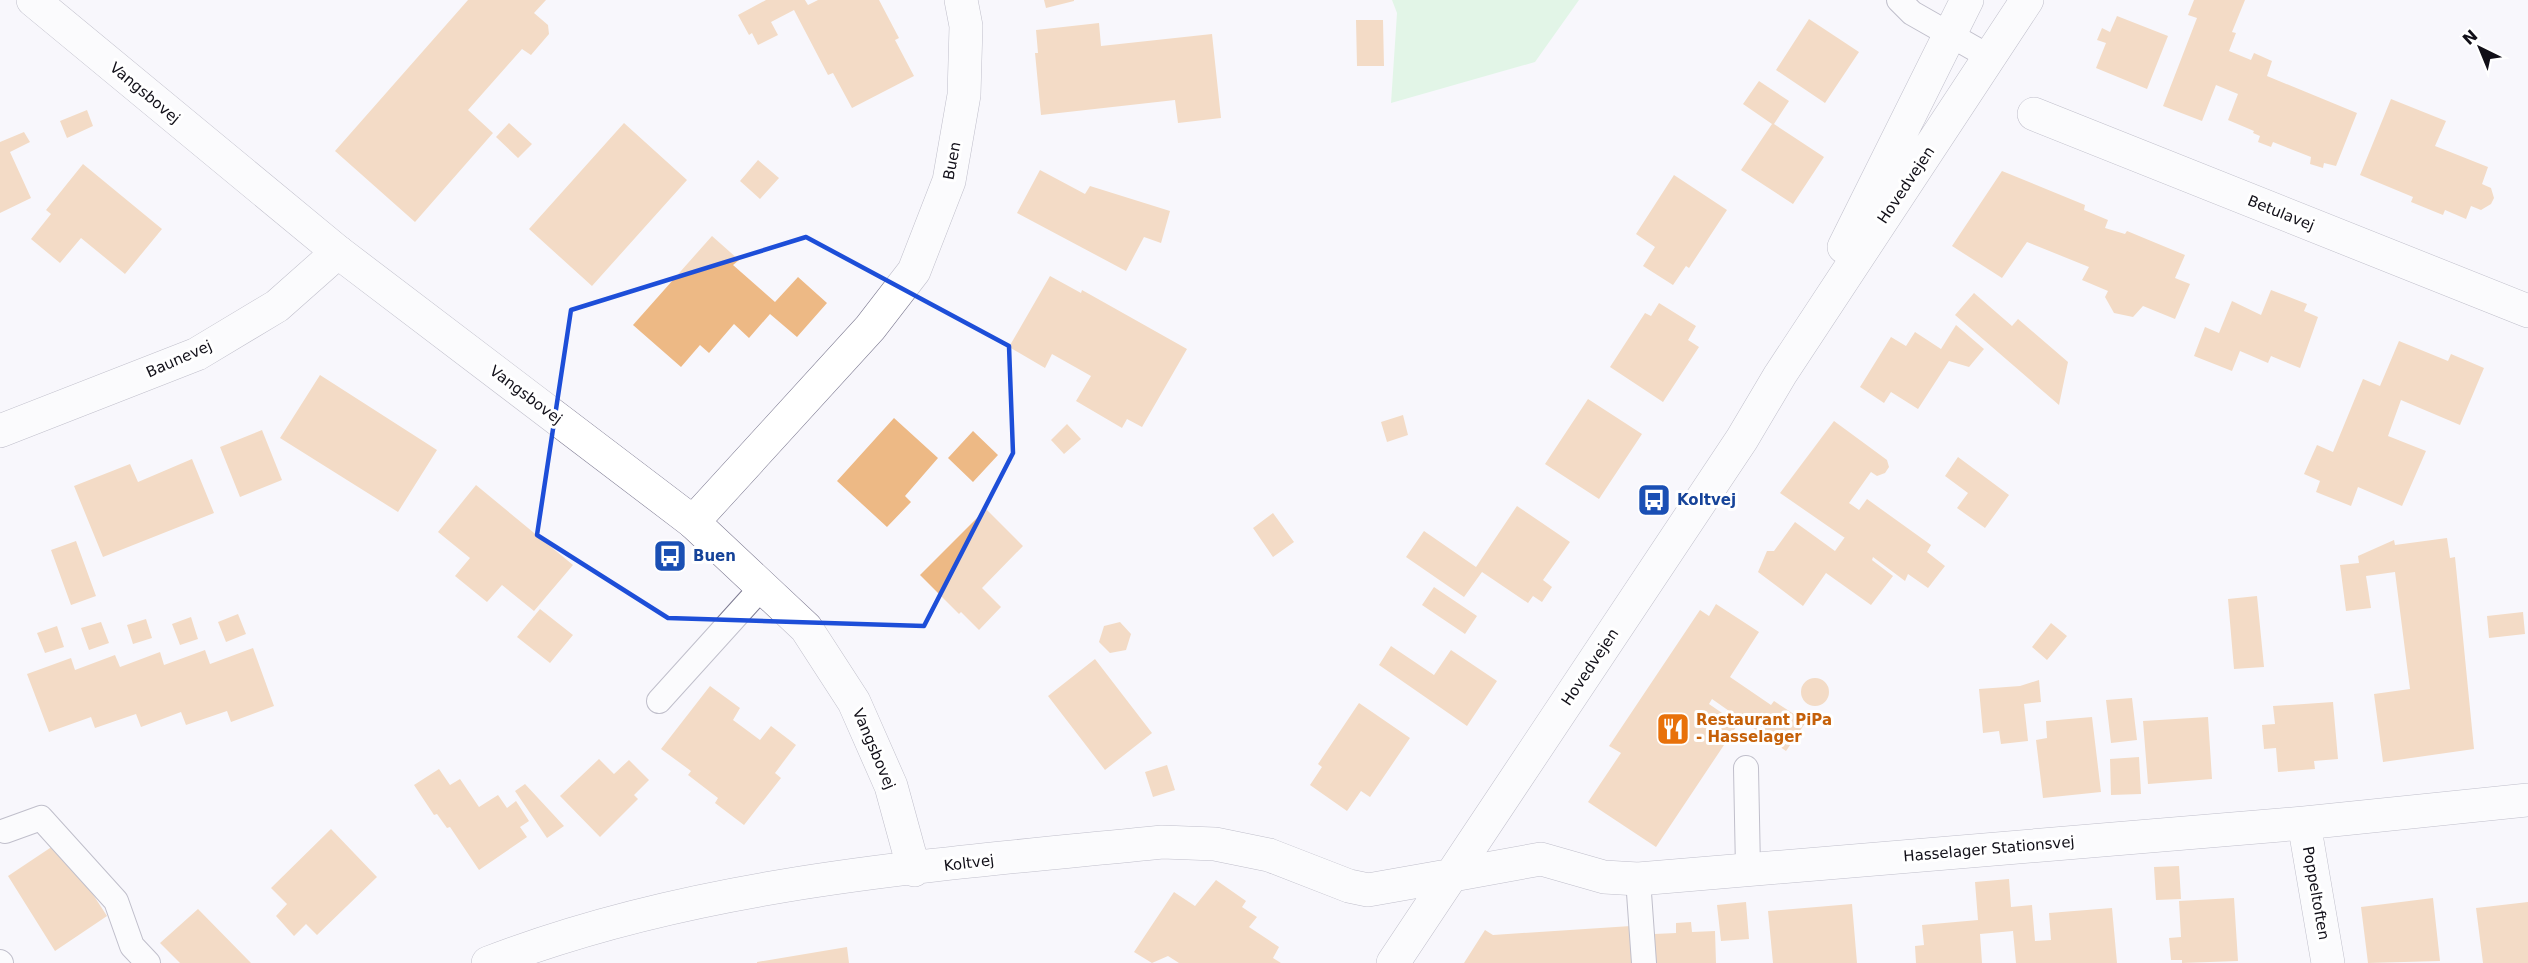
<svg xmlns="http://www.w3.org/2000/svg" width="2528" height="963" font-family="'DejaVu Sans',sans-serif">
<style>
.green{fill:#c7f2cf}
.building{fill:#edb985}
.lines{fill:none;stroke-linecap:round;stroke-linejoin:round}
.lane-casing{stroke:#7d7a91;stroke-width:26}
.street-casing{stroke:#7d7a91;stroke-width:34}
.secondary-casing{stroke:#7d7a91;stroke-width:34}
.lane{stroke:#fff;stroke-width:24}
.street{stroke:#fff;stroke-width:33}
.secondary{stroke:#fff;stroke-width:33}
.marked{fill:none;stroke:#1d4ed8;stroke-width:4.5;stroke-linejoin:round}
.labels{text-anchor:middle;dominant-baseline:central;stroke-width:6;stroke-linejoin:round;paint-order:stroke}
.street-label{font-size:15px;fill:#110f18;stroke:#fff}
.transit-label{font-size:15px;font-weight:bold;fill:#164399;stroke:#fff;text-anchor:start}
.food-label{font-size:15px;font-weight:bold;fill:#c56008;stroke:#fff;text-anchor:start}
</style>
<rect width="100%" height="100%" fill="#f8f7fc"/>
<!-- green -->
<path class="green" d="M1392 0H1579L1535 62 1391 103 1397 13Z"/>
<!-- building -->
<path class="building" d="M468 0H546L534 13 548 25 549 34 531 55 522 49 468 110 493 133 415 222 335 151Z
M766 0H805L808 5 818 0H879L899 38 895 40 914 76 852 108 833 73 828 75 794 10 771 22 778 35 758 45 752 33 749 35 738 15Z
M1044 0H1074V1L1046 8Z
M2194 0H2245L2232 32 2236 33 2229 51 2251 60 2254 53 2272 61 2267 76 2357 113 2336 166 2324 163 2323 168 2310 164 2311 157 2273 142 2271 147 2258 142 2260 136 2253 133 2254 131 2228 120 2238 94 2216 85 2202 121 2163 106 2197 18 2188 15Z
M2117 16 2168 36 2147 89 2096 68 2106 43 2097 40 2102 28 2110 32Z
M1809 19 1859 52 1825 103 1776 70Z
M1356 20H1383L1384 66H1357Z
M1099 23 1101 46 1212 34 1221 118 1178 123 1175 100 1041 115 1035 53H1038L1036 30Z
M1759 81 1789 101 1774 124 1824 157 1793 204 1741 170 1772 124 1743 104Z
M2391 99 2446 121 2435 146 2488 167 2482 184 2491 188 2494 198 2491 204 2481 210 2471 206 2466 219 2445 210 2443 215 2411 202 2413 197 2360 175Z
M87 110 93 126 67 138 60 121Z
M509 123 532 144 518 158 496 137Z
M624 123 687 180 592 286 529 229Z
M24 132 30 142 10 152 31 198 0 213V142Z
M758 160 779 178 760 199 740 181Z
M83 164 162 229 125 274 81 238 60 263 31 239 51 214 46 210Z
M1040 170 1085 194 1090 186 1170 211 1161 243 1144 237 1126 271 1017 213Z
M2002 171 2085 205 2084 210 2108 220 2105 228 2125 234 2127 231 2185 255 2175 278 2190 284 2175 319 2143 306 2133 317 2114 313 2105 297 2108 291 2082 280 2089 267 2027 242 2002 278 1952 246Z
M1674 175 1727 210 1689 268 1686 266 1673 285 1643 266 1655 247 1636 234Z
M712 236 739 260 733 265 775 302 798 277 827 303 797 337 770 314 749 338 734 324 709 353 700 345 681 367 633 325Z
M1050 276 1081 293 1082 290 1187 349 1142 427 1127 419 1122 428 1076 401 1091 376 1052 354 1045 368 1009 347Z
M2271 290 2307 304 2304 311 2318 317 2300 368 2271 356 2268 363 2240 351 2232 371 2194 356 2205 327 2219 333 2232 301 2261 315Z
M1974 293 2012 326 2018 319 2068 362 2059 405 1955 315Z
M1659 303 1696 326 1688 340 1699 347 1663 402 1610 367 1645 313 1651 316Z
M1956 325 1984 349 1969 367 1949 361 1918 409 1891 392 1884 403 1860 387 1891 337 1906 346 1915 332 1941 349Z
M2399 341 2448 361 2451 354 2484 368 2460 425 2401 400 2388 436 2426 451 2402 506 2358 487 2351 506 2316 492 2320 481 2304 474 2317 445 2333 452 2363 379 2380 386Z
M320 375 437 450 398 512 280 438Z
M1588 399 1642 434 1599 499 1545 464Z
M1403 415 1408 435 1387 442 1381 422Z
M894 418 938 458 905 496 911 502 887 527 837 481Z
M1834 421 1887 460 1889 467 1885 473 1877 476 1871 472 1849 503 1859 510 1867 499 1931 545 1927 552 1945 566 1928 588 1908 574 1905 581 1873 557 1872 560 1893 576 1871 605 1826 573 1803 606 1758 572 1767 551H1774L1795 522 1835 551 1845 537 1871 556 1780 493Z
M1067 424 1081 439 1064 454 1051 440Z
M262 430 282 480 240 497 220 447Z
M973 431 998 455 973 482 948 458Z
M1958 457 2009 495 1985 528 1957 508 1968 493 1945 476Z
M192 459 214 513 103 557 74 486 130 464 138 482Z
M476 485 573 565 534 611 502 585 487 602 455 576 470 558 438 532Z
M1517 506 1570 542 1543 580 1552 587 1542 602 1533 596 1528 603 1482 572 1464 597 1406 557 1424 531 1476 567Z
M986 509 1023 546 982 588 1001 607 979 630 961 612 959 614 920 575Z
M1273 513 1294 542 1273 557 1253 528Z
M2447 538 2450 558 2455 557 2474 749 2383 762 2374 694 2410 689 2395 572 2366 576 2371 608 2346 611 2340 565 2359 563 2358 556 2394 540 2395 545Z
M76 541 96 596 71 605 51 550Z
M1434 587 1477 616 1465 634 1422 605Z
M2257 596 2264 667 2234 669 2228 599Z
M1716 604 1759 632 1730 677 1771 705 1774 701 1806 722 1786 751 1712 699 1709 704 1738 724 1656 847 1588 802 1621 753 1609 746 1700 610 1709 616Z
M540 609 573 635 550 663 517 637Z
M2523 612 2525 634 2489 638 2487 616Z
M238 614 246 634 226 642 218 622Z
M191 617 198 639 180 645 172 624Z
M146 619 152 638 133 644 127 625Z
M101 622 109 643 89 650 81 628Z
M1120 622 1131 634 1126 650 1110 653 1099 642 1104 626Z
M2051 623 2067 636 2047 660 2032 647Z
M57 626 64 647 45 653 37 633Z
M1391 646 1434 675 1451 650 1497 681 1467 726 1379 665Z
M253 648 274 706 231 722 227 711 186 725 181 712 141 727 136 714 95 728 91 717 49 732 27 674 71 658 75 670 115 655 120 667 160 652 164 665 205 650 210 664Z
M1095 659 1152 733 1105 770 1048 696Z
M1801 692a14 14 0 1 1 28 0a14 14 0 1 1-28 0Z
M2039 680 2041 702 2024 704 2028 741 2001 744 1999 731 1983 733 1979 689 2020 686Z
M710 686 740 708 733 720 760 740 771 726 796 745 775 773 781 778 744 825 715 803 718 798 688 775 691 771 661 749Z
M2132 698 2137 740 2111 743 2106 700Z
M2333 702 2338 759 2314 761 2315 769 2278 772 2276 748 2264 749 2262 725 2275 724 2273 706Z
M1359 703 1410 738 1370 797 1361 791 1347 811 1310 785 1322 767 1318 764Z
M2092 717 2101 792 2043 798 2036 740 2047 738 2046 721Z
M2208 717 2212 779 2148 784 2143 721Z
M2139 757 2141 794 2111 795 2110 759Z
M599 759 614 774 629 760 649 780 634 795 638 799 600 837 560 796Z
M1167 765 1175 790 1153 797 1145 772Z
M439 769 450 785 460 779 479 807 498 795 507 808 516 801 529 821 520 827 527 837 479 870 450 827 447 828 437 814 434 815 414 785Z
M525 784 564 826 547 838 515 791Z
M331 829 377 877 317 935 306 924 294 936 276 916 287 904 271 888Z
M59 842 107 916 55 951 8 876Z
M2179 866 2181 899 2156 900 2154 867Z
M2009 879 2011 907 2032 905 2035 941 2051 940 2049 913 2112 908 2117 963H2016L2013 931 1980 934 1982 963H1916L1915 946 1924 945 1922 925 1978 920 1975 882Z
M1216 880 1246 901 1242 907 1257 917 1249 927 1279 947 1273 958 1281 963H1179L1168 956 1152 963 1134 952 1174 892 1195 906Z
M2234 898 2238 961 2182 963V960H2171L2169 938 2181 937 2179 901Z
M2433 898 2440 961 2368 963 2361 907Z
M1746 902 1749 939 1721 941 1717 905Z
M2528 902V963H2483L2476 908Z
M1852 904 1857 963H1773L1768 911Z
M198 909 251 963H180L160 943Z
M1691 922 1692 932 1715 931 1716 963H1656L1654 934 1676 933V923Z
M1631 926 1633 963H1464L1485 930 1493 935Z
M847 947 849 963H757V962Z"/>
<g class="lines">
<defs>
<path id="lane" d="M1899 0 1912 13 1991 58
M659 701 762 587
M1746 768 1748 869
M5 831 41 818 116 901 132 946 148 963
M1638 879 1644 963
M0 962 1 963"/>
<path id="street" d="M2034 114 2528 311
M0 431 197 354 277 306 338 252
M693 522 870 328 914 271 949 181 964 95 966 26 961 0
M2304 823 2328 963
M1453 875 1541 859 1604 877 1638 879 2304 823 2528 800"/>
<path id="secondary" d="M33 0 338 252 693 522 806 628 854 702 891 786 914 870
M1844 247 1967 0
M488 963C702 880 936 865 1162 842L1215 844 1269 855 1349 886 1368 890 1453 875
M1393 963 1742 439 1780 375 2027 0"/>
</defs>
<!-- lane casing -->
<use href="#lane" class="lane-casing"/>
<!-- street casing -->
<use href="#street" class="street-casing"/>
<!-- secondary casing -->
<use href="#secondary" class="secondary-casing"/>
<!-- lane -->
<use href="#lane" class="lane"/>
<!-- street -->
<use href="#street" class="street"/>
<!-- secondary -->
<use href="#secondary" class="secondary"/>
</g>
<!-- marked area -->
<path d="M0 0H2528V963H0ZM806 237 1009 346 1013 453 924 626 668 618 537 535 571 310Z" fill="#f8f7fc" fill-opacity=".55" fill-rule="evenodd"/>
<path class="marked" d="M806 237 1009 346 1013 453 924 626 668 618 537 535 571 310Z"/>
<!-- icons -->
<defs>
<symbol id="bus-square" viewBox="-11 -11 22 22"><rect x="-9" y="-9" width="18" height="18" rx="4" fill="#1a4fb4" stroke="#fff"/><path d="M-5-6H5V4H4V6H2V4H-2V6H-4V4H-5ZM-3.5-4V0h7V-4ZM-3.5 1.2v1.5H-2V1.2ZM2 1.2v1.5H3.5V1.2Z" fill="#fff"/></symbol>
<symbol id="restaurant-square" viewBox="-11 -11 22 22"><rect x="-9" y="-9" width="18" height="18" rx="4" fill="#e8710a" stroke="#fff"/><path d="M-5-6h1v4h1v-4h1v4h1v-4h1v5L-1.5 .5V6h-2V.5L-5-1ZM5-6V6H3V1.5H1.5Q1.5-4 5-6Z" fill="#fff"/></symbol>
</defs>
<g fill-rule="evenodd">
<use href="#bus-square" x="1635" y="481" width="38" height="38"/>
<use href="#bus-square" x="651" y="537" width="38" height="38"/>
<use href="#restaurant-square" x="1654" y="710" width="38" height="38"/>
</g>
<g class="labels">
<!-- street labels -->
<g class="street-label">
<text transform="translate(145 93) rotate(40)">Vangsbovej</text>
<text transform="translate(952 161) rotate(-79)">Buen</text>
<text transform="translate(1906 185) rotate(-56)">Hovedvejen</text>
<text transform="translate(2281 213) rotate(22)">Betulavej</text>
<text transform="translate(179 359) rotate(-24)">Baunevej</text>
<text transform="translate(526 395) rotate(37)">Vangsbovej</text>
<text transform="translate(1590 667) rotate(-56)">Hovedvejen</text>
<text transform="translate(874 749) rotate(67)">Vangsbovej</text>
<text transform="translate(1989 849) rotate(-5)">Hasselager Stationsvej</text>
<text transform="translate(969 863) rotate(-7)">Koltvej</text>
<text transform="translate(2316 893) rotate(80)">Poppeltoften</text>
</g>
<!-- transit labels -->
<g class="transit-label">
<text x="1677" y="500">Koltvej</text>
<text x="693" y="556">Buen</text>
</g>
<!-- food labels -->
<g class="food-label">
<text x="1696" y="720">Restaurant PiPa<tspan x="1696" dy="17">- Hasselager</tspan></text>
</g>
</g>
<!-- north arrow -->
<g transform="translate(2480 48) rotate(317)" stroke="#ffffff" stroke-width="4.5" paint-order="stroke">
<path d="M0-4.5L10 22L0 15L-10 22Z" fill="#110f18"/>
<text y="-9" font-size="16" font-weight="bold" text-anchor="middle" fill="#110f18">N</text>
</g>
</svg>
